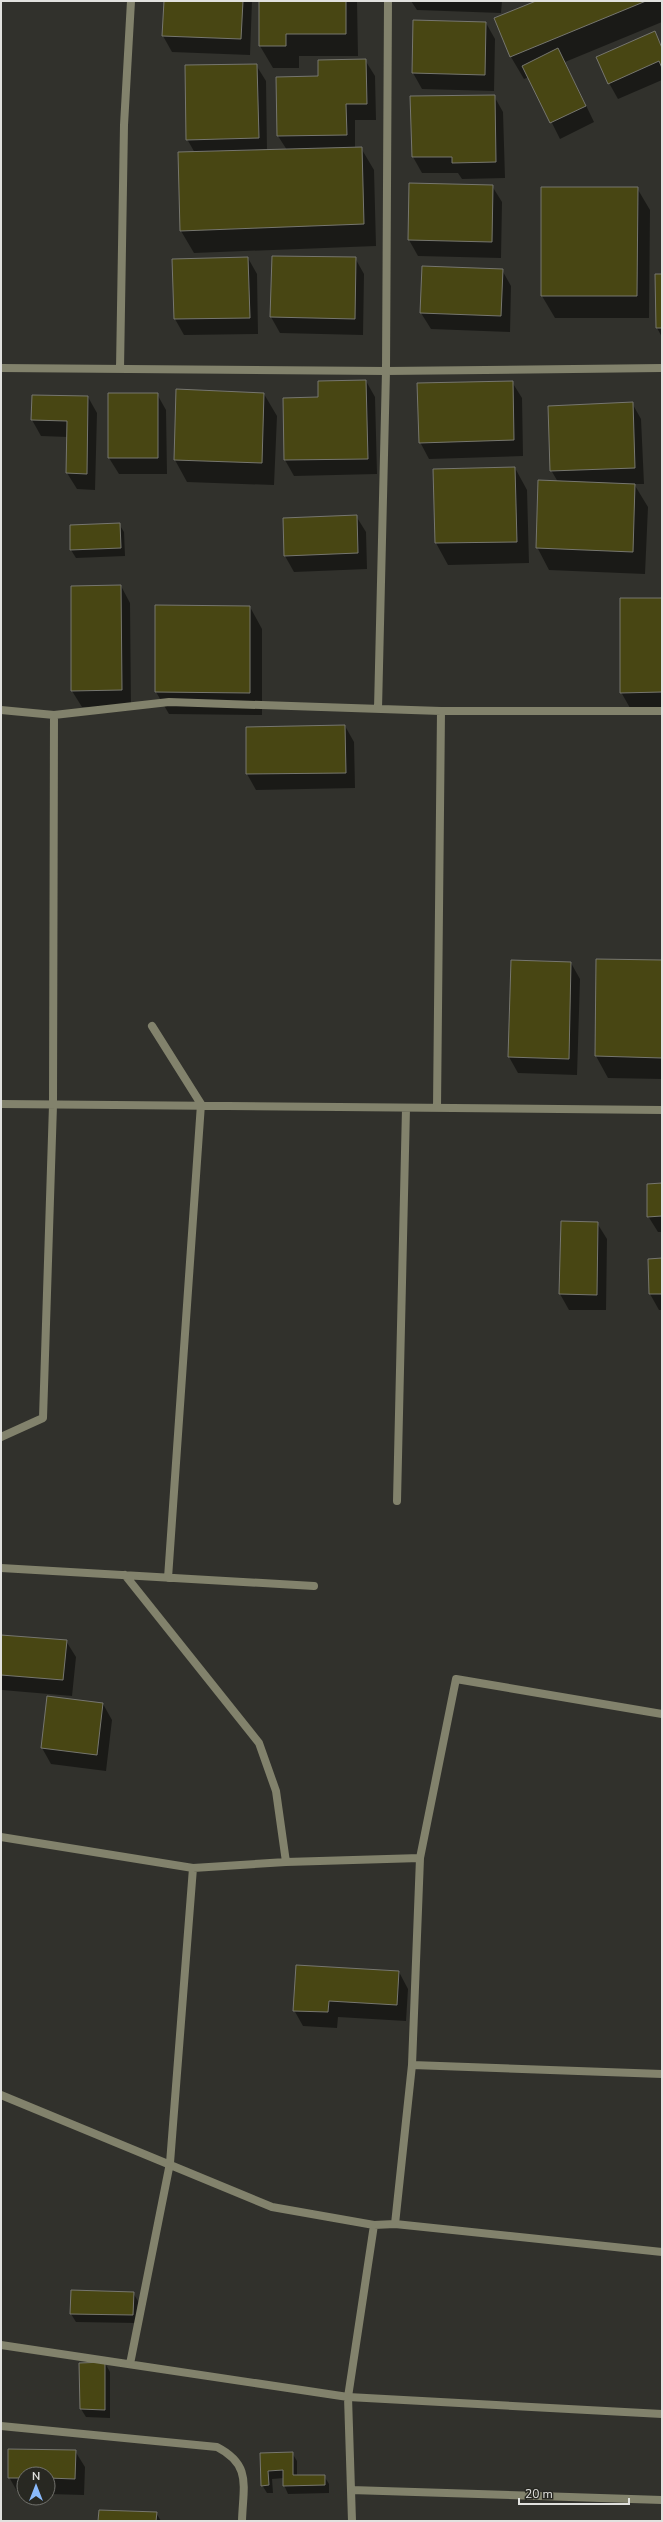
<svg xmlns="http://www.w3.org/2000/svg" width="663" height="2522" font-family="'Nunito Sans',sans-serif">
<style>
.shadow{fill:#0007}
.building{fill:#484613;stroke:#76766f}
.lines{fill:none;stroke-linecap:round;stroke-linejoin:round}
.minor{stroke:#82826c;stroke-width:8}
</style>
<rect width="100%" height="100%" fill="#31312c"/>
<!-- shadow -->
<path class="shadow" d="M165 1H252L250 55 172 52 163 36Z
M260 1H357L358 56H299V68H273L260 46Z
M411 1H502L501 13 417 10Z
M532 1H661L662 3V22L565 62 594 122 560 139 529 77 524 79 511 57 495 19 533 3Z
M486 23 495 39 494 91 422 89 413 73Z
M654 32 662 46V80L618 99 609 83Z
M365 60 375 76 376 120H355V148H361L374 170 376 246 194 253 181 231 195 153 187 139 256 65 266 81 267 151 287 150 278 136 319 77Z
M494 96 503 112 505 178 462 179 458 173H422L413 157 411 97Z
M492 186 502 202 501 258 418 256 409 240Z
M637 188 650 210 649 318H555L542 296Z
M248 258 257 274 258 334 184 335 175 319Z
M355 258 364 274 363 335 280 333 271 317Z
M502 270 511 286 510 332 431 329 421 313Z
M662 275V337L657 328Z
M366 381 375 397 377 474 294 476 285 460 319 398Z
M512 382 522 398 523 456 429 459 420 442Z
M157 394 166 410 167 474H119L109 458Z
M264 394 277 416 274 485 187 482 175 460Z
M88 397 97 413 95 490 77 489 67 473 68 437 41 436 32 420Z
M632 403 641 419 644 484H634L648 507 645 574 549 570 537 547 558 482 551 470Z
M515 468 527 490 529 563 448 565 436 543 434 470Z
M356 516 366 532 367 569 294 572 285 556Z
M119 524 124 532 125 556 76 558 71 550Z
M121 586 130 603 131 706 82 707 72 691Z
M662 599V715H634L621 692Z
M250 607 262 629V715L169 714 156 692Z
M345 726 354 742 355 788 256 790 247 774Z
M512 961 571 963 580 979 577 1075 518 1073 509 1057Z
M662 961V1079L608 1078 596 1056Z
M662 1184V1232H658L648 1216Z
M597 1223 607 1239 606 1310H569L560 1294Z
M662 1259V1310H659L650 1294Z
M1 1636 66 1641 76 1657 72 1696 2 1690Z
M103 1704 112 1720 106 1771 51 1764 42 1748Z
M399 1972 408 1989 406 2021 338 2017 337 2028 303 2026 294 2010Z
M133 2293 138 2301 137 2323 76 2322 71 2314Z
M105 2363 110 2372V2418L86 2417 81 2409Z
M75 2451 85 2467 84 2495 48 2494V2474H24V2494L18 2493 9 2477Z
M292 2453 297 2461V2476H324L329 2484V2493L288 2494 284 2485V2478L272 2479 273 2493H267L262 2485 261 2454Z
M156 2513 161 2521H99Z"/>
<!-- building -->
<path class="building" d="M164 1H243L241 39 162 36Z
M259 1H346V34H286V46H259Z
M536 1H646L510 57 494 18Z
M413 20 486 22 485 75 412 73Z
M655 31 662 48V68L659 61 608 84 596 57Z
M558 48 586 106 550 123 522 66Z
M366 59 367 104H346L347 135 277 136 276 77 318 76V60Z
M257 64 259 138 186 140 185 65Z
M495 95 496 162 452 163V157H412L410 96Z
M362 147 364 224 180 231 178 152Z
M409 183 493 185 492 242 408 240Z
M541 187H638L637 296H541Z
M272 256 356 257 355 319 270 317Z
M248 257 250 318 174 319 172 259Z
M422 266 503 269 501 316 420 313Z
M655 274H662V328H656Z
M366 380 368 459 284 460 283 398 318 397V381Z
M513 381 514 440 419 443 417 383Z
M176 389 264 393 262 463 174 460Z
M108 393H158V458H108Z
M32 395 88 396 87 474 66 473 67 421 31 420Z
M633 402 635 468 550 471 548 406Z
M515 467 517 542 435 543 433 469Z
M538 480 635 484 633 552 536 548Z
M357 515 358 553 284 556 283 518Z
M120 523 121 548 70 550V525Z
M121 585 122 690 71 691V586Z
M620 598H662V692L620 693Z
M155 605 250 606V693L155 692Z
M345 725 346 773 246 774V727Z
M596 959 662 960V1058L595 1056Z
M511 960 571 962 569 1059 508 1057Z
M662 1183V1216L647 1217V1184Z
M561 1221 598 1222 597 1295 559 1294Z
M662 1258V1294H649L648 1259Z
M1 1635 67 1640 63 1680 1 1675Z
M47 1696 103 1703 97 1755 41 1748Z
M296 1965 399 1971 397 2005 329 2001 328 2012 293 2011Z
M71 2290 134 2292 133 2315 70 2314Z
M105 2362V2410L80 2409 79 2363Z
M8 2449 76 2450 75 2479 48 2478V2474H24V2478H8Z
M293 2452V2475H325V2485L283 2486V2470L268 2471 269 2485 261 2486 260 2453Z
M99 2510 157 2512 156 2521H98Z"/>
<g class="lines">
<!-- minor -->
<path class="minor" d="M1 368 386 371 662 368
M120 369 124 125 131 1
M378 709 386 371 388 1
M1 710 54 715 169 702 441 711H662
M152 1026 201 1104 168 1578
M1 1104 662 1110
M437 1108 441 711
M1 1437 43 1418 53 1105 54 715
M397 1501 406 1108
M1 1568 314 1586
M125 1575 259 1743 276 1791 286 1862
M1 1837 193 1868 286 1862 420 1858
M412 2065 662 2074
M1 2095 272 2207 374 2225 395 2224 662 2252
M395 2224 412 2065 420 1858 456 1679 662 1714
M1 2345 348 2397 662 2414
M130 2364 170 2163 193 1868
M1 2426 217 2447C252 2465 243 2486 242 2521
M351 2490 662 2500
M352 2521 348 2397 374 2225"/>
</g>
<!-- border -->
<rect width="663" height="2522" fill="none" stroke="#e1e1de" stroke-width="4"/>
<!-- north arrow -->
<g transform="translate(36 2486)"><circle r="19" fill="#282822" stroke="#72726d"/>
<path d="M0-3L7 15L0 10L-7 15Z" fill="#8abafc"/>
<text y="-6" font-size="11" font-weight="bold" text-anchor="middle" fill="#e1e1de">N</text>
</g>
<!-- scale -->
<path d="M519 2498v6h110v-6" fill="none" stroke="#e1e1de" stroke-width="2"/>
<text x="525" y="2498" font-size="12" fill="#e1e1de" stroke="#282822" stroke-width="3" paint-order="stroke">20 m</text>
</svg>
